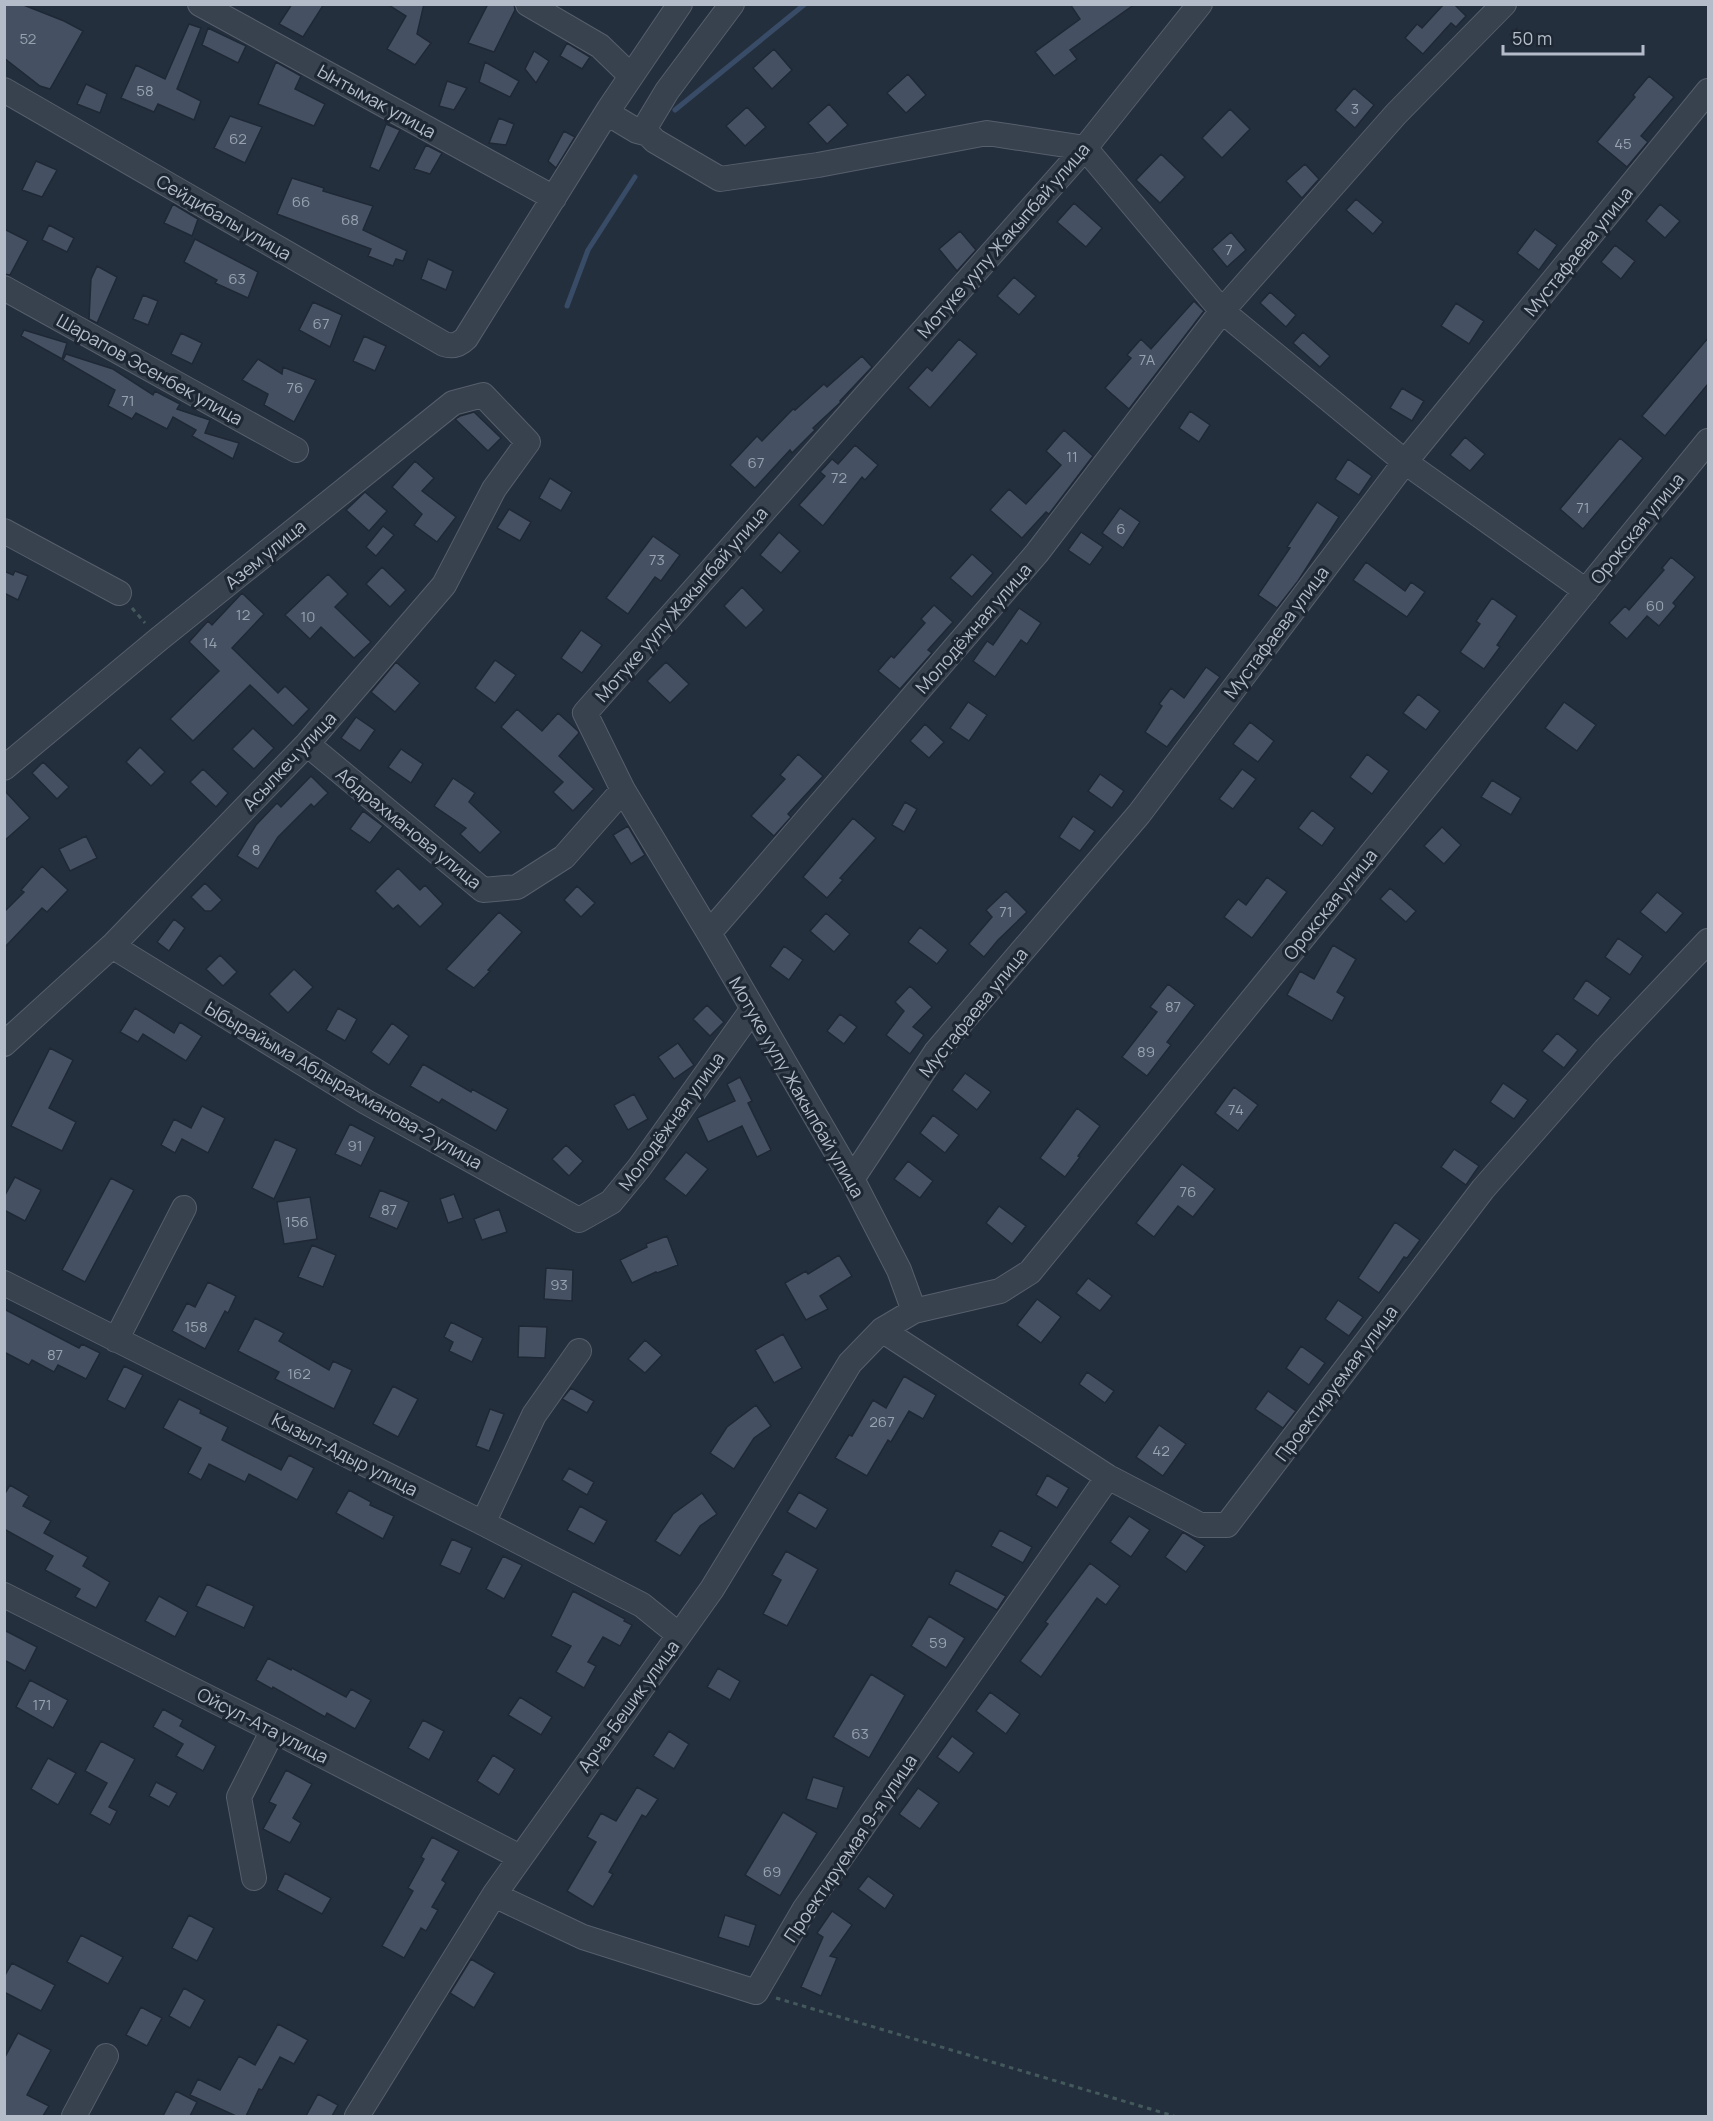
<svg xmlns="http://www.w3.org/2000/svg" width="1713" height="2121" font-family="Manrope,sans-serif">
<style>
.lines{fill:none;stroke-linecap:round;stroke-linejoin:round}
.stream{stroke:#394c67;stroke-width:5}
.building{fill:#455162;stroke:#1f2835;stroke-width:1.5}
.minor-casing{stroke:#565f6c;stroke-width:26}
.path{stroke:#44595c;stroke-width:3;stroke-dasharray:4.5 4.5;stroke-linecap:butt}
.minor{stroke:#38414e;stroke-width:24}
.labels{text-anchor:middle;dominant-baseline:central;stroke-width:6;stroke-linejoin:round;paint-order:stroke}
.number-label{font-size:15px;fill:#98a1af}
.street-label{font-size:18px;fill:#b4bcc9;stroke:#1d2633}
</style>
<rect width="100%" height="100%" fill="#242f3e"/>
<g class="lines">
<!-- stream -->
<path class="stream" d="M675 110 805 4
M567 306 588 250 635 177"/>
</g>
<!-- building -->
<path class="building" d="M4 4H21L64 21 83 31 50 89 40 86 4 58Z
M292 4H324L303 37 279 24Z
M387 4H424L417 34 431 43 415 65 387 49 406 16Z
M488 4H514L515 10 494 52 468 43Z
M1070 4H1135L1070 50 1077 59 1054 76 1035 52 1080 19Z
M1444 4H1454L1466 16 1456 27 1451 23 1423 54 1405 38 1417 24 1422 28Z
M189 24 201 28 177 89 201 101 194 120 158 104 154 112 121 98 136 65 165 79Z
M208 28 246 46 238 63 202 45Z
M567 43 590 57 582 69 560 56Z
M774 49 792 70 772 89 753 68Z
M534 51 549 61 536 83 525 69Z
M276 62 301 76 295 89 325 104 314 126 258 104Z
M485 62 519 81 510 97 479 82Z
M908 74 926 95 906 113 887 93Z
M1649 76 1674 97 1641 136 1648 142 1627 167 1597 142 1635 97 1633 95Z
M447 81 467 88 454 110 439 106Z
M86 84 107 94 100 113 77 104Z
M1354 88 1374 105 1355 128 1335 110Z
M829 104 848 125 827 144 808 123Z
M747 107 766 127 745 146 726 126Z
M1230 109 1250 129 1222 158 1202 138Z
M230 116 262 127 245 163 214 148Z
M499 118 514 124 506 145 489 143Z
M386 124 400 130 379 171 370 167Z
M564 131 575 137 556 168 548 161Z
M426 145 442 153 430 174 414 169Z
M1161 154 1185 177 1160 203 1136 180Z
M36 161 57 170 42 197 22 190Z
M1305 164 1319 179 1302 198 1286 181Z
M292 178 324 188 323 191 373 206 363 230 407 251 403 261 396 259 393 266 368 256 371 249 277 214Z
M1356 199 1383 222 1373 234 1346 210Z
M1074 203 1102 228 1086 247 1057 222Z
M173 204 198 219 192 236 164 223Z
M1660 204 1680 221 1665 238 1646 221Z
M49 225 74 238 67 252 42 240Z
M4 229 28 241 10 275 4 274Z
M1535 229 1557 245 1539 270 1517 253Z
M960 231 976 250 957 271 939 249Z
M1231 232 1246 250 1227 267 1212 249Z
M195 239 258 272 248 298 215 283 217 280 184 262Z
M1615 245 1635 261 1621 279 1601 262Z
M428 259 453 271 446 290 421 279Z
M97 266 117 277 97 323 89 319 91 279Z
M1014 277 1036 296 1019 315 997 296Z
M1270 292 1296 315 1286 327 1260 303Z
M143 295 158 301 148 325 133 319Z
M1194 301 1204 311 1129 409 1105 388 1131 358 1127 355 1141 339 1151 349Z
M313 302 342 315 330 347 299 330Z
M1456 303 1484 321 1469 344 1441 326Z
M24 330 67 343 62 359 21 336Z
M1303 332 1330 356 1320 367 1293 343Z
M181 333 202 343 192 364 171 354Z
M364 336 386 346 375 371 353 361Z
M1708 338V384L1665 436 1642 416Z
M959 339 977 354 930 408 908 388 927 367 932 371Z
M66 354 113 369 153 395 155 391 180 404 177 409 210 420 205 433 239 443 233 459 192 436 196 430 173 417 167 429 136 413 132 419 108 406 115 390 63 360Z
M862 356 872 367 840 401 841 402 813 428 815 430 792 453 790 450 755 488 730 465 757 436 762 441 793 409 795 410 824 384 827 387Z
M258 359 282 374 283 367 316 380 294 422 264 405 268 394 242 380Z
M1402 388 1424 401 1412 421 1390 408Z
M1190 411 1210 425 1199 442 1179 428Z
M474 412 501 438 488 451 455 419 460 416Z
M1064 430 1093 456 1049 514 1046 512 1022 538 990 510 1009 489 1026 504 1061 465 1046 451Z
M1465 437 1485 454 1470 471 1450 455Z
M1620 438 1643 458 1583 529 1560 509Z
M855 445 878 465 865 480 862 477 823 526 799 505 825 476 820 472 832 459 838 464Z
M1348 459 1372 476 1359 495 1335 479Z
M415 461 434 478 422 491 456 517 437 542 414 525 422 514 392 487Z
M550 478 572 492 561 511 539 498Z
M365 492 387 511 369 531 346 510Z
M1317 502 1339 517 1298 581 1277 608 1258 595 1290 548 1287 547Z
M1120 508 1140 522 1123 548 1102 533Z
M509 509 531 522 520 541 497 528Z
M383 526 394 535 376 556 366 547Z
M779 532 800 551 781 573 760 555Z
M1081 532 1103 547 1090 565 1068 550Z
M653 536 680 555 661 581 655 577 628 614 606 598Z
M972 554 993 573 972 597 950 578Z
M1671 557 1695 577 1673 603 1676 606 1659 626 1647 616 1627 639 1609 623 1625 606 1629 610 1664 570 1662 568Z
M1366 562 1405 591 1411 582 1425 592 1407 617 1353 580Z
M382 567 406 590 390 607 366 584Z
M4 571 13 575 15 571 28 576 18 600 4 593Z
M328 574 348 594 335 607 371 642 354 658 321 627 310 639 285 615Z
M742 587 764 610 746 628 724 606Z
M242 593 264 614 232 648 278 693 285 686 309 709 293 726 250 685 193 741 170 719 219 671 189 642 208 621 212 625Z
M1492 598 1517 616 1497 645 1500 647 1484 669 1460 652 1480 624 1476 621Z
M934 605 953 622 928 650 932 653 900 689 878 671 891 656 894 658 925 623 921 619Z
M1019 608 1041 623 1027 644 1021 640 995 677 973 661 987 641 993 645Z
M581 630 602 645 582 673 561 658Z
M495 660 516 675 495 703 475 688Z
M396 662 420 683 395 712 371 692Z
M666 662 689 684 670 703 647 681Z
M1206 667 1220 677 1167 747 1145 732 1162 706 1159 704 1171 688 1184 698Z
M1418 694 1440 711 1426 730 1403 713Z
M968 702 987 715 969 741 950 728Z
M1564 702 1596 725 1577 751 1545 728Z
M517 709 542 731 558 713 578 731 579 733 559 756 594 789 573 811 553 792 563 782 501 727Z
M356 717 375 730 360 751 341 738Z
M1250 722 1274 741 1258 762 1233 744Z
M925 724 944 742 929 758 910 741Z
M253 728 274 748 254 769 232 749Z
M140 747 165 772 151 786 126 762Z
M401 749 423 764 411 783 388 767Z
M798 754 823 776 788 814 791 817 774 836 751 816 785 779 780 775Z
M1367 754 1389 771 1372 794 1350 777Z
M43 762 69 787 57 799 32 773Z
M203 769 228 793 216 807 190 782Z
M1242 769 1256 779 1233 809 1219 799Z
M1100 774 1124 791 1112 808 1088 791Z
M311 776 328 793 314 807 311 804 278 837 258 869 237 856 256 825 277 803 281 807Z
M453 778 475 793 469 802 501 832 480 853 460 834 466 828 434 806Z
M1492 780 1521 798 1511 815 1481 797Z
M4 790 30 818 4 841Z
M905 802 917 809 904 832 892 825Z
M1312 810 1335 828 1322 846 1298 828Z
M363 811 383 826 370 843 350 829Z
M1073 816 1095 831 1080 851 1059 837Z
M853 818 876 838 840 878 843 880 827 898 803 877Z
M628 826 645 855 631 864 613 835Z
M1442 827 1461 845 1444 864 1424 846Z
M86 836 97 858 70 871 59 849Z
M42 866 68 890 47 912 42 908 4 948V912L24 892 21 890Z
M398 868 420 890 425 885 443 904 420 927 398 905 393 909 375 891Z
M1267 877 1287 892 1252 938 1224 917 1238 899 1246 905Z
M205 883 222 900 211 911H205L191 897Z
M577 886 595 903 581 917 564 900Z
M1390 888 1416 911 1406 922 1380 899Z
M1006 891 1027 912 998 940 984 957 969 944 992 917 986 910Z
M1657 892 1683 913 1666 933 1640 912Z
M499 912 522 932 488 970 490 971 474 988 446 969Z
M826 913 850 934 834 952 810 931Z
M174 919 185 928 169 951 157 942Z
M920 927 948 950 937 964 908 942Z
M1618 938 1643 956 1630 975 1605 957Z
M1333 945 1356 959 1337 992 1345 997 1332 1021 1287 995 1300 971 1314 979Z
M784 946 803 960 789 980 770 966Z
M220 955 237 972 223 986 206 969Z
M294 969 313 987 288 1013 269 994Z
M1586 980 1611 998 1598 1016 1573 999Z
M1168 984 1195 1005 1167 1042 1171 1045 1147 1076 1122 1057 1157 1012 1150 1007Z
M910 986 932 1007 913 1027 924 1035 910 1054 886 1035 904 1011 895 1002Z
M707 1005 724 1022 710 1036 693 1019Z
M135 1008 174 1033 180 1022 202 1036 186 1061 143 1034 138 1042 120 1032Z
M338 1008 357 1019 345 1041 326 1030Z
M840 1014 857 1027 844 1044 827 1031Z
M392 1023 409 1036 389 1065 371 1052Z
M1557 1033 1578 1050 1564 1068 1542 1051Z
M678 1043 694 1065 674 1079 658 1057Z
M50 1048 73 1060 49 1108 76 1122 62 1151 11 1126Z
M423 1064 471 1092 472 1089 508 1109 496 1131 442 1099 439 1103 410 1086Z
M965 1073 991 1092 977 1110 952 1090Z
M740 1077 752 1101 748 1103 771 1150 757 1157 742 1126 708 1142 697 1118 735 1101 727 1084Z
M1503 1083 1528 1100 1514 1119 1490 1102Z
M1234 1087 1258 1105 1238 1131 1215 1113Z
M634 1094 648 1119 628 1130 614 1105Z
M202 1106 225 1118 208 1153 182 1139 175 1153 161 1145 174 1119 191 1128Z
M1077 1108 1100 1126 1078 1156 1080 1157 1065 1177 1040 1158Z
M933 1115 959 1135 945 1153 920 1133Z
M350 1124 375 1137 361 1166 335 1154Z
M275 1139 297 1149 274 1199 252 1188Z
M566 1145 583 1161 569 1176 552 1159Z
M1454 1149 1479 1166 1466 1185 1441 1167Z
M686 1152 708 1169 686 1196 664 1179Z
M908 1161 933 1181 920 1198 894 1179Z
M1182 1164 1215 1189 1193 1217 1178 1206 1154 1237 1136 1223Z
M15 1177 41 1190 25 1221 4 1210V1197Z
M111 1178 134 1190 85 1282 62 1270Z
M380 1190 409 1202 397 1229 369 1217Z
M454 1194 463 1218 448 1223 440 1199Z
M310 1197 317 1239 284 1244 277 1202Z
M999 1206 1026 1226 1012 1244 986 1223Z
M499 1209 507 1232 482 1240 474 1219Z
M1395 1222 1420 1240 1407 1258 1404 1257 1379 1293 1358 1278Z
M667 1236 678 1265 657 1273 656 1272 632 1283 620 1260 647 1247 646 1244Z
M312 1245 336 1255 323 1287 298 1277Z
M839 1255 852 1276 820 1296 828 1309 806 1320 785 1283 806 1271 808 1274Z
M546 1268 573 1270 572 1301 544 1299Z
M1088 1278 1112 1296 1100 1311 1076 1293Z
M208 1282 236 1296 228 1313 225 1311 205 1349 172 1331 187 1303 195 1307Z
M1037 1299 1061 1317 1041 1343 1017 1325Z
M1338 1300 1363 1317 1349 1336 1325 1319Z
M4 1309 79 1348 82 1344 100 1353 86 1379 58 1365 54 1372 32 1360 29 1365 4 1352Z
M255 1318 284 1333 279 1341 329 1370 333 1361 352 1370 334 1409 275 1379 279 1372 238 1351Z
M451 1322 483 1338 472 1362 449 1351 453 1342 444 1337Z
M519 1326 547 1327 545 1358 518 1357Z
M783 1334 802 1368 774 1383 755 1350Z
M645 1340 662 1355 645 1373 628 1359Z
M1301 1346 1325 1363 1309 1385 1286 1368Z
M124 1366 143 1375 125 1409 107 1400Z
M1087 1372 1114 1391 1105 1403 1079 1384Z
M904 1376 936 1395 923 1419 909 1411 891 1442 888 1440 867 1476 835 1458 849 1435 852 1436 873 1400 886 1408Z
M393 1386 418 1399 398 1437 373 1424Z
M571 1388 594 1401 587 1413 562 1399Z
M1268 1391 1296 1411 1283 1428 1255 1409Z
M179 1399 201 1410 200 1413 228 1427 222 1440 281 1470 289 1455 314 1468 297 1500 249 1474 245 1482 209 1464 201 1480 188 1473 201 1448 163 1428Z
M756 1405 771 1426 754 1438 734 1469 710 1453 727 1427Z
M490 1409 504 1414 489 1451 476 1446Z
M1159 1425 1186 1444 1163 1476 1136 1457Z
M569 1468 594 1482 587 1495 562 1480Z
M1047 1475 1069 1488 1057 1508 1036 1495Z
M10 1485 29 1496 23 1506 51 1521 44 1533 88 1557 83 1566 110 1582 96 1608 75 1597 80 1589 45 1570 53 1556 4 1529V1495Z
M349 1490 371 1502 370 1505 394 1516 383 1539 336 1513Z
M799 1492 828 1509 816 1529 787 1512Z
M702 1493 717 1514 700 1526 680 1556 655 1541 673 1514Z
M580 1506 607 1521 594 1544 567 1530Z
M1129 1516 1150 1530 1131 1557 1110 1542Z
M1000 1530 1032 1547 1023 1563 991 1546Z
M1183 1532 1205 1546 1186 1572 1165 1557Z
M452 1539 472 1548 460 1574 440 1565Z
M786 1551 818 1569 787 1626 763 1614 781 1580 772 1575Z
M503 1556 522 1565 504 1599 486 1589Z
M1090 1563 1120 1586 1106 1605 1097 1598 1041 1677 1020 1661 1048 1624 1045 1622Z
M956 1570 1006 1596 997 1610 949 1584Z
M207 1584 254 1606 244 1628 196 1606Z
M573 1591 625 1619 624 1621 632 1625 620 1646 603 1637 588 1662 596 1666 584 1688 556 1672 571 1646 551 1636Z
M159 1596 188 1612 175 1637 145 1621Z
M929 1616 965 1638 946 1668 911 1646Z
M4 1630 37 1647 25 1671 4 1660Z
M268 1658 291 1670 292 1668 346 1697 351 1689 371 1700 355 1729 327 1713 325 1717 273 1687 272 1689 256 1680Z
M718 1668 740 1681 730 1700 707 1687Z
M871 1674 905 1695 869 1758 833 1737Z
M30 1680 68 1700 53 1728 16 1707Z
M990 1692 1020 1714 1006 1734 976 1711Z
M520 1697 552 1717 541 1735 508 1715Z
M163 1709 183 1720 180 1726 216 1746 203 1771 176 1756 183 1744 153 1727Z
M423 1720 444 1731 429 1760 408 1748Z
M669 1731 689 1744 674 1769 653 1756Z
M952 1736 974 1753 959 1773 937 1757Z
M101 1741 135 1759 109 1807 117 1811 110 1825 90 1814 107 1783 85 1771Z
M493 1755 515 1769 499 1795 477 1781Z
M48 1758 76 1773 58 1805 31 1789Z
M286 1770 312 1784 293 1818 301 1823 290 1843 263 1829 276 1805 269 1802Z
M813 1777 844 1787 837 1809 806 1799Z
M156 1782 177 1793 169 1807 149 1796Z
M637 1787 658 1799 646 1817 642 1815 609 1872 613 1874 593 1907 567 1891 596 1842 587 1837 601 1813 616 1821Z
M918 1788 939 1803 920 1829 899 1814Z
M783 1812 817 1833 780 1896 745 1875Z
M432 1837 459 1851 442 1880 446 1883 432 1907 438 1910 426 1931 421 1928 404 1958 382 1946 413 1891 408 1888 424 1859 421 1857Z
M285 1873 331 1898 322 1914 277 1890Z
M868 1876 894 1895 885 1909 858 1889Z
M832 1911 852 1925 830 1956 837 1958 821 1996 801 1987 823 1937 817 1933Z
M189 1915 214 1928 197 1961 172 1948Z
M725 1915 756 1925 749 1947 718 1937Z
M81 1935 123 1957 108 1984 67 1962Z
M471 1959 495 1973 474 2008 450 1993Z
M12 1963 55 1985 41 2011 4 1992V1977Z
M184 1988 205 2000 190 2028 169 2016Z
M141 2007 162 2018 147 2046 126 2035Z
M278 2024 308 2040 294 2064 280 2057 262 2090 259 2089 246 2116H236L190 2095 198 2079 220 2090 239 2056 255 2065Z
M18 2033 51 2050 27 2095 49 2106 43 2116H4V2059Z
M176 2091 197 2102 190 2116H163Z
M318 2094 338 2105 332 2116H306Z"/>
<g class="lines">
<defs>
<path id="minor" d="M200 4 554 198
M528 4 600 46 631 76
M732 4 667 91 646 126 648 134 655 141 720 179 818 165 987 133 1085 148 1222 311 1405 462 1586 591
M4 90 444 344C453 347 459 345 466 338L609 109 680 4
M607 113 637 131 648 134
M4 288 296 450
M4 531 119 593
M307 744 483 890 517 887 564 857 623 790
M4 768 159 639 453 403 483 395 528 442 494 489 444 585 307 744 112 946 4 1044
M709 933 1037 553 1222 311 1396 114 1504 4
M112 946 366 1102 579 1220 611 1202 639 1168 752 1010
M852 1179 936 1052 1139 814 1405 462 1708 91
M4 1283 483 1523 642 1605 679 1635
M914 1311 899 1270 852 1179 709 933 623 790 585 713 1085 148 1200 4
M882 1330 1108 1477 1200 1525H1227L1483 1189 1605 1050 1708 941
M116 1340 184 1208
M483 1523 534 1415 579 1351
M4 1595 273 1730 520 1857
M254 1878 239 1797 273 1730
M494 1895 583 1937 756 1992 804 1910 1108 1477
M74 2116 106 2056
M357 2116 494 1895 712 1589 850 1363 882 1330 914 1311 1000 1291 1030 1272 1708 441"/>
</defs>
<!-- minor casing -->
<use href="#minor" class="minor-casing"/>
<!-- path -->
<path class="path" d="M132 608 145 623
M776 1998 1174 2116"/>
<!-- minor -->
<use href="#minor" class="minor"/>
</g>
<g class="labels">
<!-- number labels -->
<g class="number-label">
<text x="28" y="38">52</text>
<text x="145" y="90">58</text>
<text x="1355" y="108">3</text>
<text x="238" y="138">62</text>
<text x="1623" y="143">45</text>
<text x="301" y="201">66</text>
<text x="350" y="219">68</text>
<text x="1229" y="249">7</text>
<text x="237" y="278">63</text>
<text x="321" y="323">67</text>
<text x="1147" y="359">7А</text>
<text x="295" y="387">76</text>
<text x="128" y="400">71</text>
<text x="1072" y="456">11</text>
<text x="756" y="462">67</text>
<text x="839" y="477">72</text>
<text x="1583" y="507">71</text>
<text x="1121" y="528">6</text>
<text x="657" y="559">73</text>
<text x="1655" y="605">60</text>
<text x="243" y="614">12</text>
<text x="308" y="616">10</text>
<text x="210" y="642">14</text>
<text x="256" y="849">8</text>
<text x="1006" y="911">71</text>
<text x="1173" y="1006">87</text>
<text x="1146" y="1051">89</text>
<text x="1236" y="1109">74</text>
<text x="355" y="1145">91</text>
<text x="1188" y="1191">76</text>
<text x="389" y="1209">87</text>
<text x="297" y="1221">156</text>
<text x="559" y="1284">93</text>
<text x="196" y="1326">158</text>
<text x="55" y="1354">87</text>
<text x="299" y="1373">162</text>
<text x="882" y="1421">267</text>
<text x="1161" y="1450">42</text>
<text x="938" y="1642">59</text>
<text x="42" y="1704">171</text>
<text x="860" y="1733">63</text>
<text x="772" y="1871">69</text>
</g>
<!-- street labels -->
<g class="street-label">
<text transform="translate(377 101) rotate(29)">Ынтымак улица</text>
<text transform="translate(224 217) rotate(30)">Сейдибалы улица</text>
<text transform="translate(1003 240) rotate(-49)">Мотуке уулу Жакыпбай улица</text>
<text transform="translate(1578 251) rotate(-51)">Мустафаева улица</text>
<text transform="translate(150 369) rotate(29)">Шарапов Эсенбек улица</text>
<text transform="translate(1637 528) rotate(-51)">Орокская улица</text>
<text transform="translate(265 554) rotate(-39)">Азем улица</text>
<text transform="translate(681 604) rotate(-49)">Мотуке уулу Жакыпбай улица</text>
<text transform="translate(973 628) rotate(-49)">Молодёжная улица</text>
<text transform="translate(1276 632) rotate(-53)">Мустафаева улица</text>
<text transform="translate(289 761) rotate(-47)">Асылкеч улица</text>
<text transform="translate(409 828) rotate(39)">Абдрахманова улица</text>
<text transform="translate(1330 904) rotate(-51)">Орокская улица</text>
<text transform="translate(973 1012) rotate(-51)">Мустафаева улица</text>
<text transform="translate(344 1085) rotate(30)">Ыбырайыма Абдырахманова-2 улица</text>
<text transform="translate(797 1087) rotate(60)">Мотуке уулу Жакыпбай улица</text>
<text transform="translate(671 1121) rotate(-54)">Молодёжная улица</text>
<text transform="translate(1336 1383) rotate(-53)">Проектируемая улица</text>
<text transform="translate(345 1454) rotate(27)">Кызыл-Адыр улица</text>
<text transform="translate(628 1706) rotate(-54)">Арча-Бешик улица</text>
<text transform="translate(263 1725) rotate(27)">Ойсул-Ата улица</text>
<text transform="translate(850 1848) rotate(-56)">Проектируемая 9-я улица</text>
</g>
</g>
<!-- border -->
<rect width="1713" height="2121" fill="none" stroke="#b4bcc9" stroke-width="12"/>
<!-- scale -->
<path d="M1503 45v9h140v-9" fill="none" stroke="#b4bcc9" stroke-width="3"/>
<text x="1512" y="45" font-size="18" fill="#b4bcc9" stroke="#1d2633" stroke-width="4.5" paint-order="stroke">50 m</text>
</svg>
